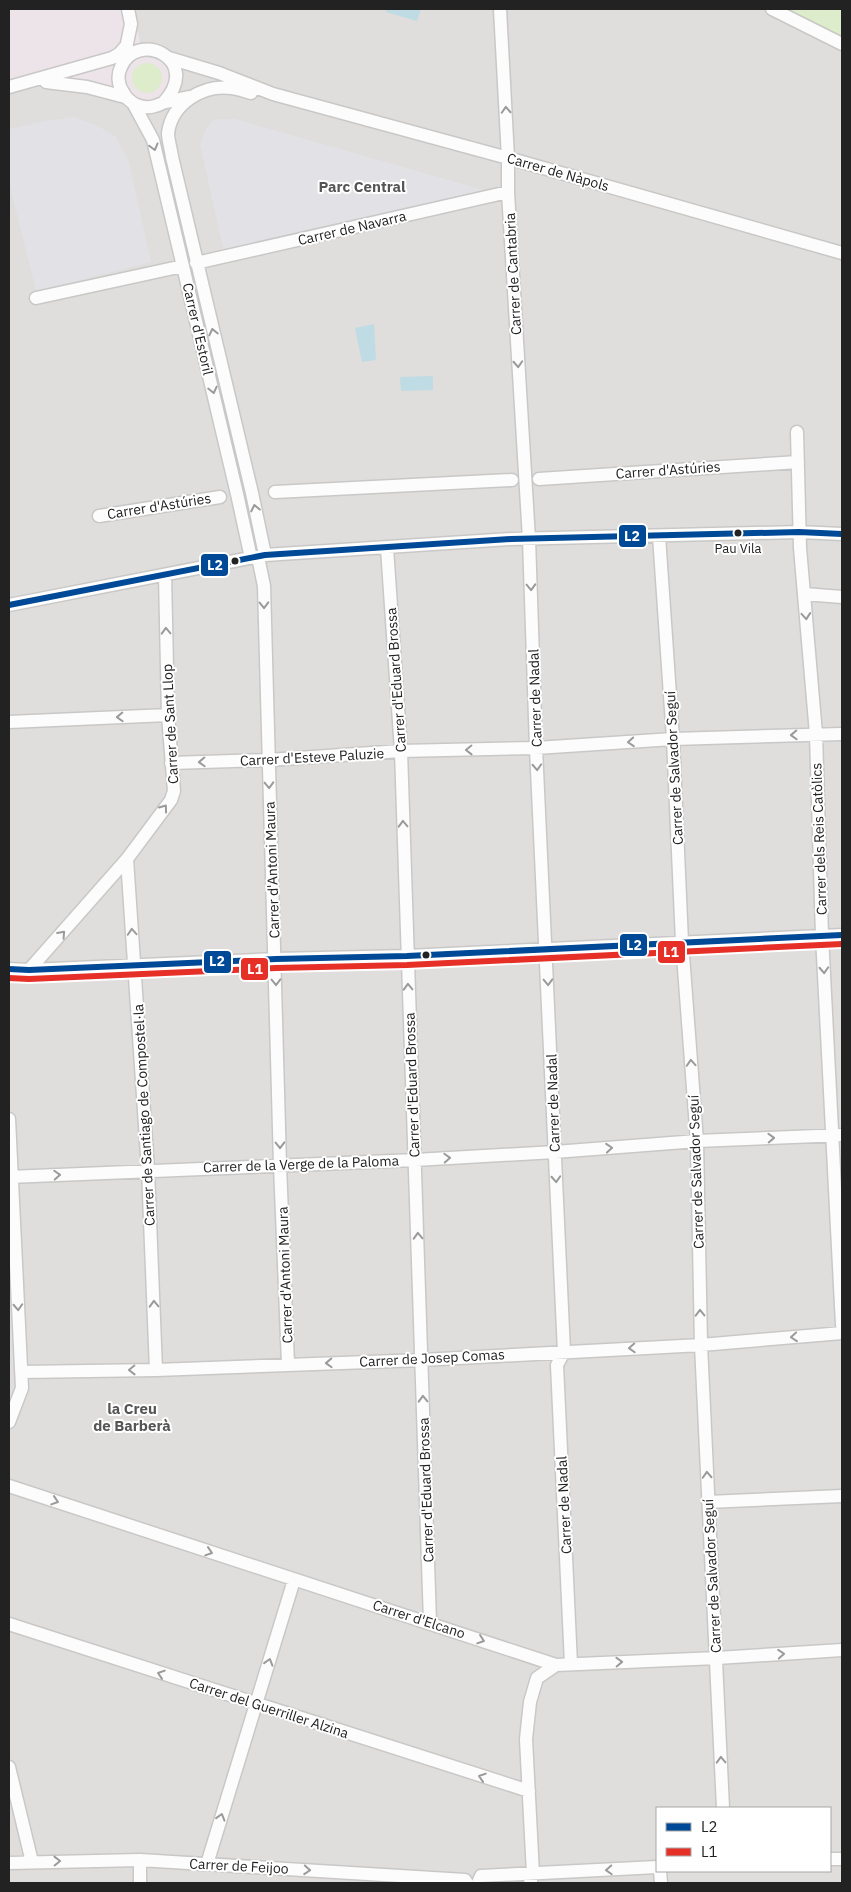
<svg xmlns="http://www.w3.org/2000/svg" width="851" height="1892" font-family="'IBM Plex Sans',sans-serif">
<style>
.residential{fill:#dfdedc;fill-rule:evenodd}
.industrial{fill:#ede4e9}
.grass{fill:#ddeccb}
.plaza{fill:#e2e1e5}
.water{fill:#bfdbe3}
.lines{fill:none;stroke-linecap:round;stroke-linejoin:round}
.street-casing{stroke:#c9c8c7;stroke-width:15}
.street{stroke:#fdfcfc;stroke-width:12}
.bus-1-casing{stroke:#fff;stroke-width:10}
.bus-2-casing{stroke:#fff;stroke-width:10}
.bus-1{stroke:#004996;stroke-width:6}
.bus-2{stroke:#e63027;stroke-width:6}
.oneway{stroke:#9a9a9a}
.bus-dot{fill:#222;stroke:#fff;stroke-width:2}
.labels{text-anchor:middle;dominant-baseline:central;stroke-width:4;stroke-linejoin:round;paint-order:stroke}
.bus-label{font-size:13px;fill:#222;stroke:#fff}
.street-label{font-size:14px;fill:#222;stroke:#fff}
.neighbourhood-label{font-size:15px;font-weight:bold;fill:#555;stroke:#fff}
.line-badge{stroke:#fff;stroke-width:2}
.badge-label{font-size:14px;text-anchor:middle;font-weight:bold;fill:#fff}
</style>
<rect width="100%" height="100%" fill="#f0eeeb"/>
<!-- residential -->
<path class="residential" d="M131 9H772L842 44V1883H9V87L142 50ZM657 1808H830V1871H657Z"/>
<!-- industrial -->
<path class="industrial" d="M9 9H131L142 49 160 52 176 83 155 107 60 82 9 87Z"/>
<!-- grass -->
<path class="grass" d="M772 9H842V44Z
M132 78a15 15 0 1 1 30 0a15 15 0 1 1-30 0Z"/>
<!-- plaza -->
<path class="plaza" d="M74 117 98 126 116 137 129 162 151 262 36 291 9 182V129L45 121Z
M214 119H235L487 191 224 253 200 144 206 129Z"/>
<!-- water -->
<path class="water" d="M387 9H421L417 21 386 12Z
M374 324 376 360 362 362 355 328Z
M433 376V390L401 391 400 377Z"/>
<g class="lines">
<defs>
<path id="street" d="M500 9 508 158V192L529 539 536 748 564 1352 557 1365 571 1664
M772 9 842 44
M125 53 131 24 128 9
M169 58 219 73 273 94 508 158 842 253
M46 82 87 87 125 97
M9 87 112 58 119 54 127 45
M251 93C245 91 238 89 232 88 203 84 172 103 168 133 168 140 171 149 172 157L252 493 265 555
M164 102C203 59 137 29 121 67 117 75 118 85 123 92 129 104 143 110 155 106 159 105 162 103 166 102 174 100 181 99 189 97
M133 103 153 140 237 494 251 558
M196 263 508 192
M36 298 183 266
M797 432 800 548 816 734 822 936 842 1325
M539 479 798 462
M275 492 512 480
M99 516 220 497
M659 536 673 739 682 942 697 1141 701 1345 723 1808
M387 548 401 751 430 1622
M258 557 264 586 280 1165 288 1364
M804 594 842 597
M9 605 265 555 511 539 799 532 842 534
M9 722 168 715
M171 763 268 760 401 751 536 748 673 739 842 734
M127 859 148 1170 156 1370
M9 969 29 970 276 959 407 956 842 935
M29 970 127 859 171 800 174 791 168 715 165 575
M9 1119 22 1388 9 1422
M9 1177 415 1160 555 1152 697 1141 842 1135
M21 1372 156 1370 422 1360 701 1345 842 1333
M9 1486 556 1665 717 1658 842 1650
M708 1502 842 1496
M9 1624 529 1791
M9 1767 32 1862
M830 1859H842
M140 1860V1883
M9 1863 140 1860 465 1880 467 1883
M207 1864 294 1580
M660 1871 661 1883
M478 1883 481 1876 657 1867
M530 1883 533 1874 526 1739 530 1702 537 1678 556 1665"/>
</defs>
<!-- street casing -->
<use href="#street" class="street-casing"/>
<!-- street -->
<use href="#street" class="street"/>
<defs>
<path id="bus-1" d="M9 605 265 555 511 539 799 532 842 534
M9 969 29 970 276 959 407 956 842 935"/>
<path id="bus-2" d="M9 978 29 979 276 968 407 965 842 944"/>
</defs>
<!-- bus-1 casing -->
<use href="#bus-1" class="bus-1-casing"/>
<!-- bus-2 casing -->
<use href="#bus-2" class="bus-2-casing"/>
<!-- bus-1 -->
<use href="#bus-1" class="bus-1"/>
<!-- bus-2 -->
<use href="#bus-2" class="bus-2"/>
</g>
<!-- one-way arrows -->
<defs><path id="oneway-chevron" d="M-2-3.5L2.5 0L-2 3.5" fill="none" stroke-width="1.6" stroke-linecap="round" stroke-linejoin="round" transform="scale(1.25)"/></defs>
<g class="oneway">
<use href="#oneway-chevron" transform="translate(506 110) rotate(-93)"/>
<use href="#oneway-chevron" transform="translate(154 147) rotate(75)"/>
<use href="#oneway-chevron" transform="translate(213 332) rotate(-103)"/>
<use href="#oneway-chevron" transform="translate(518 364) rotate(87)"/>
<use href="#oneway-chevron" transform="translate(213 390) rotate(77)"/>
<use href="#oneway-chevron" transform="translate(255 508) rotate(-102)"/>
<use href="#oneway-chevron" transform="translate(531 587) rotate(88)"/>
<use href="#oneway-chevron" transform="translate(264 605) rotate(89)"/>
<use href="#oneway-chevron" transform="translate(806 616) rotate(85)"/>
<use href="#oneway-chevron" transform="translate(166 631) rotate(-92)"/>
<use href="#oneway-chevron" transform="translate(120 717) rotate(178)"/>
<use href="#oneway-chevron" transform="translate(794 735) rotate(178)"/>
<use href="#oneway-chevron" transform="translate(631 742) rotate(176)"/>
<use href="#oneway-chevron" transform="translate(469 750) rotate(179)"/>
<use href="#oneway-chevron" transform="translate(202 762) rotate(178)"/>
<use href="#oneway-chevron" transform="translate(537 767) rotate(87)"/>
<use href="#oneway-chevron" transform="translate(269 785) rotate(88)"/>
<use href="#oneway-chevron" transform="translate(164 808) rotate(-54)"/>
<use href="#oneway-chevron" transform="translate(403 824) rotate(-92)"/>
<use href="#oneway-chevron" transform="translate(132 932) rotate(-94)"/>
<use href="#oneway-chevron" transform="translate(62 934) rotate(-48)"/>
<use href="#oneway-chevron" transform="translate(824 970) rotate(87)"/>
<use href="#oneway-chevron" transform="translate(276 982) rotate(89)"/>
<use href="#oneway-chevron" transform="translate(548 982) rotate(88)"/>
<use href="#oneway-chevron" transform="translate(408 987) rotate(-92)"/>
<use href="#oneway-chevron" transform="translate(691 1063) rotate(-94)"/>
<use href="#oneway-chevron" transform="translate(771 1138) rotate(-2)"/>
<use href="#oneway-chevron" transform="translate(280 1145) rotate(89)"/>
<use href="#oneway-chevron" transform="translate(609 1148) rotate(-5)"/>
<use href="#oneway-chevron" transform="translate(447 1158) rotate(-3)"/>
<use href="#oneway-chevron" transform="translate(57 1175) rotate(-3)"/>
<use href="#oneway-chevron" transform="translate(556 1179) rotate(87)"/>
<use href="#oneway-chevron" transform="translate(418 1236) rotate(-92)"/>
<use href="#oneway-chevron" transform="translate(154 1304) rotate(-92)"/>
<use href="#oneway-chevron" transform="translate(18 1307) rotate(87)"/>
<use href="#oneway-chevron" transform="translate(700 1313) rotate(-91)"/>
<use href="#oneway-chevron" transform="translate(794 1337) rotate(175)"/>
<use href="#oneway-chevron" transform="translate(632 1348) rotate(177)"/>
<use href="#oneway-chevron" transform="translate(329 1363) rotate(178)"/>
<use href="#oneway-chevron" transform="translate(132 1370) rotate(179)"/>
<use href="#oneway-chevron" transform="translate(423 1399) rotate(-92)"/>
<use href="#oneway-chevron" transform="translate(707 1475) rotate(-93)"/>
<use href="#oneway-chevron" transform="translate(55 1501) rotate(18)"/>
<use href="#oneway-chevron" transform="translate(209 1552) rotate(18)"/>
<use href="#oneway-chevron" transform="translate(481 1640) rotate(19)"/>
<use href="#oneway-chevron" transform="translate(781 1654) rotate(-4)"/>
<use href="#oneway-chevron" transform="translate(269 1662) rotate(-73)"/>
<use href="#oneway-chevron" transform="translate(619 1662) rotate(-2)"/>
<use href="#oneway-chevron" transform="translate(161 1674) rotate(-162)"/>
<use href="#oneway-chevron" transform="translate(721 1760) rotate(-92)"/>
<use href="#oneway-chevron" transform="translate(482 1777) rotate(-162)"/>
<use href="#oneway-chevron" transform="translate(221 1817) rotate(-73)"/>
<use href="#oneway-chevron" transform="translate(57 1861) rotate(-1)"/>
<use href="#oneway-chevron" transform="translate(307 1870) rotate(4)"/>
<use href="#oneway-chevron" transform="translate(609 1870) rotate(177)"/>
</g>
<!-- markers -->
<g class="bus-dot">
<circle cx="738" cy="533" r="4.5"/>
<circle cx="235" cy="561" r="4.5"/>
<circle cx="426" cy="955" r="4.5"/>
</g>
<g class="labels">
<!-- bus labels -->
<g class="bus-label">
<text x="738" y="548">Pau Vila</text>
</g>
<!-- street labels -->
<g class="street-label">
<text transform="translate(558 172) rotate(16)">Carrer de Nàpols</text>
<text transform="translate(352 228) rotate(-13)">Carrer de Navarra</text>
<text transform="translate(513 274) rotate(-93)">Carrer de Cantabria</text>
<text transform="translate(198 329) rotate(77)">Carrer d'Estoril</text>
<text transform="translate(668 470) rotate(-4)">Carrer d'Astúries</text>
<text transform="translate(159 506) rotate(-9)">Carrer d'Astúries</text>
<text transform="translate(396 680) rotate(-94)">Carrer d'Eduard Brossa</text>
<text transform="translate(535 698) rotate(-92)">Carrer de Nadal</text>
<text transform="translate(170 724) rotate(-93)">Carrer de Sant Llop</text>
<text transform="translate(312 757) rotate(-3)">Carrer d'Esteve Paluzie</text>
<text transform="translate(674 768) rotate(-93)">Carrer de Salvador Seguí</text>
<text transform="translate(819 839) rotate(-92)">Carrer dels Reis Catòlics</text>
<text transform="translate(272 870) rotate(-92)">Carrer d'Antoni Maura</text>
<text transform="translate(412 1085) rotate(-92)">Carrer d'Eduard Brossa</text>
<text transform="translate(553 1103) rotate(-92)">Carrer de Nadal</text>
<text transform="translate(144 1115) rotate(-93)">Carrer de Santiago de Compostel·la</text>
<text transform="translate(301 1164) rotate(-2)">Carrer de la Verge de la Paloma</text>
<text transform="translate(696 1172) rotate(-92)">Carrer de Salvador Seguí</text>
<text transform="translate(285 1275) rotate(-92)">Carrer d'Antoni Maura</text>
<text transform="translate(432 1358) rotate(-3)">Carrer de Josep Comas</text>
<text transform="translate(426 1490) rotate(-92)">Carrer d'Eduard Brossa</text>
<text transform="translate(564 1505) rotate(-93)">Carrer de Nadal</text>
<text transform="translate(712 1576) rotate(-93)">Carrer de Salvador Seguí</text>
<text transform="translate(419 1619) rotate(18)">Carrer d'Elcano</text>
<text transform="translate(269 1708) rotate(18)">Carrer del Guerriller Alzina</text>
<text transform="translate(239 1866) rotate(3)">Carrer de Feijoo</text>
</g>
<!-- neighbourhood labels -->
<g class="neighbourhood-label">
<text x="362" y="186">Parc Central</text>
<text x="132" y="1408">la Creu<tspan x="132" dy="17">de Barberà</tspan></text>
</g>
</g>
<g class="line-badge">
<rect x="618" y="524" width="29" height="24" rx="5" fill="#004996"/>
<rect x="200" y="553" width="29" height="24" rx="5" fill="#004996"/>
<rect x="619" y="933" width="29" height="24" rx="5" fill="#004996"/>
<rect x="657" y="940" width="29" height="24" rx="5" fill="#e63027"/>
<rect x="203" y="950" width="29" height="24" rx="5" fill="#004996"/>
<rect x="240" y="957" width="29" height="24" rx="5" fill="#e63027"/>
</g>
<g class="badge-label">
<text x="632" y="541">L2</text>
<text x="215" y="570">L2</text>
<text x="634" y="950">L2</text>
<text x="671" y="957">L1</text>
<text x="217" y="966">L2</text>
<text x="255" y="974">L1</text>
</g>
<!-- border -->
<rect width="851" height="1892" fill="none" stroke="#222222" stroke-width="20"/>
<!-- legend -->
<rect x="656" y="1807" width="175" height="65" fill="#ffffff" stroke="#a7a7a7"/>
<rect x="666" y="1823" width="25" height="8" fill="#004996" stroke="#a7a7a7"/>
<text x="701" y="1832" font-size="15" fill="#222222">L2</text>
<rect x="666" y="1848" width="25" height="8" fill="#e63027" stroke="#a7a7a7"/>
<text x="701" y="1857" font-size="15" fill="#222222">L1</text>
</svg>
